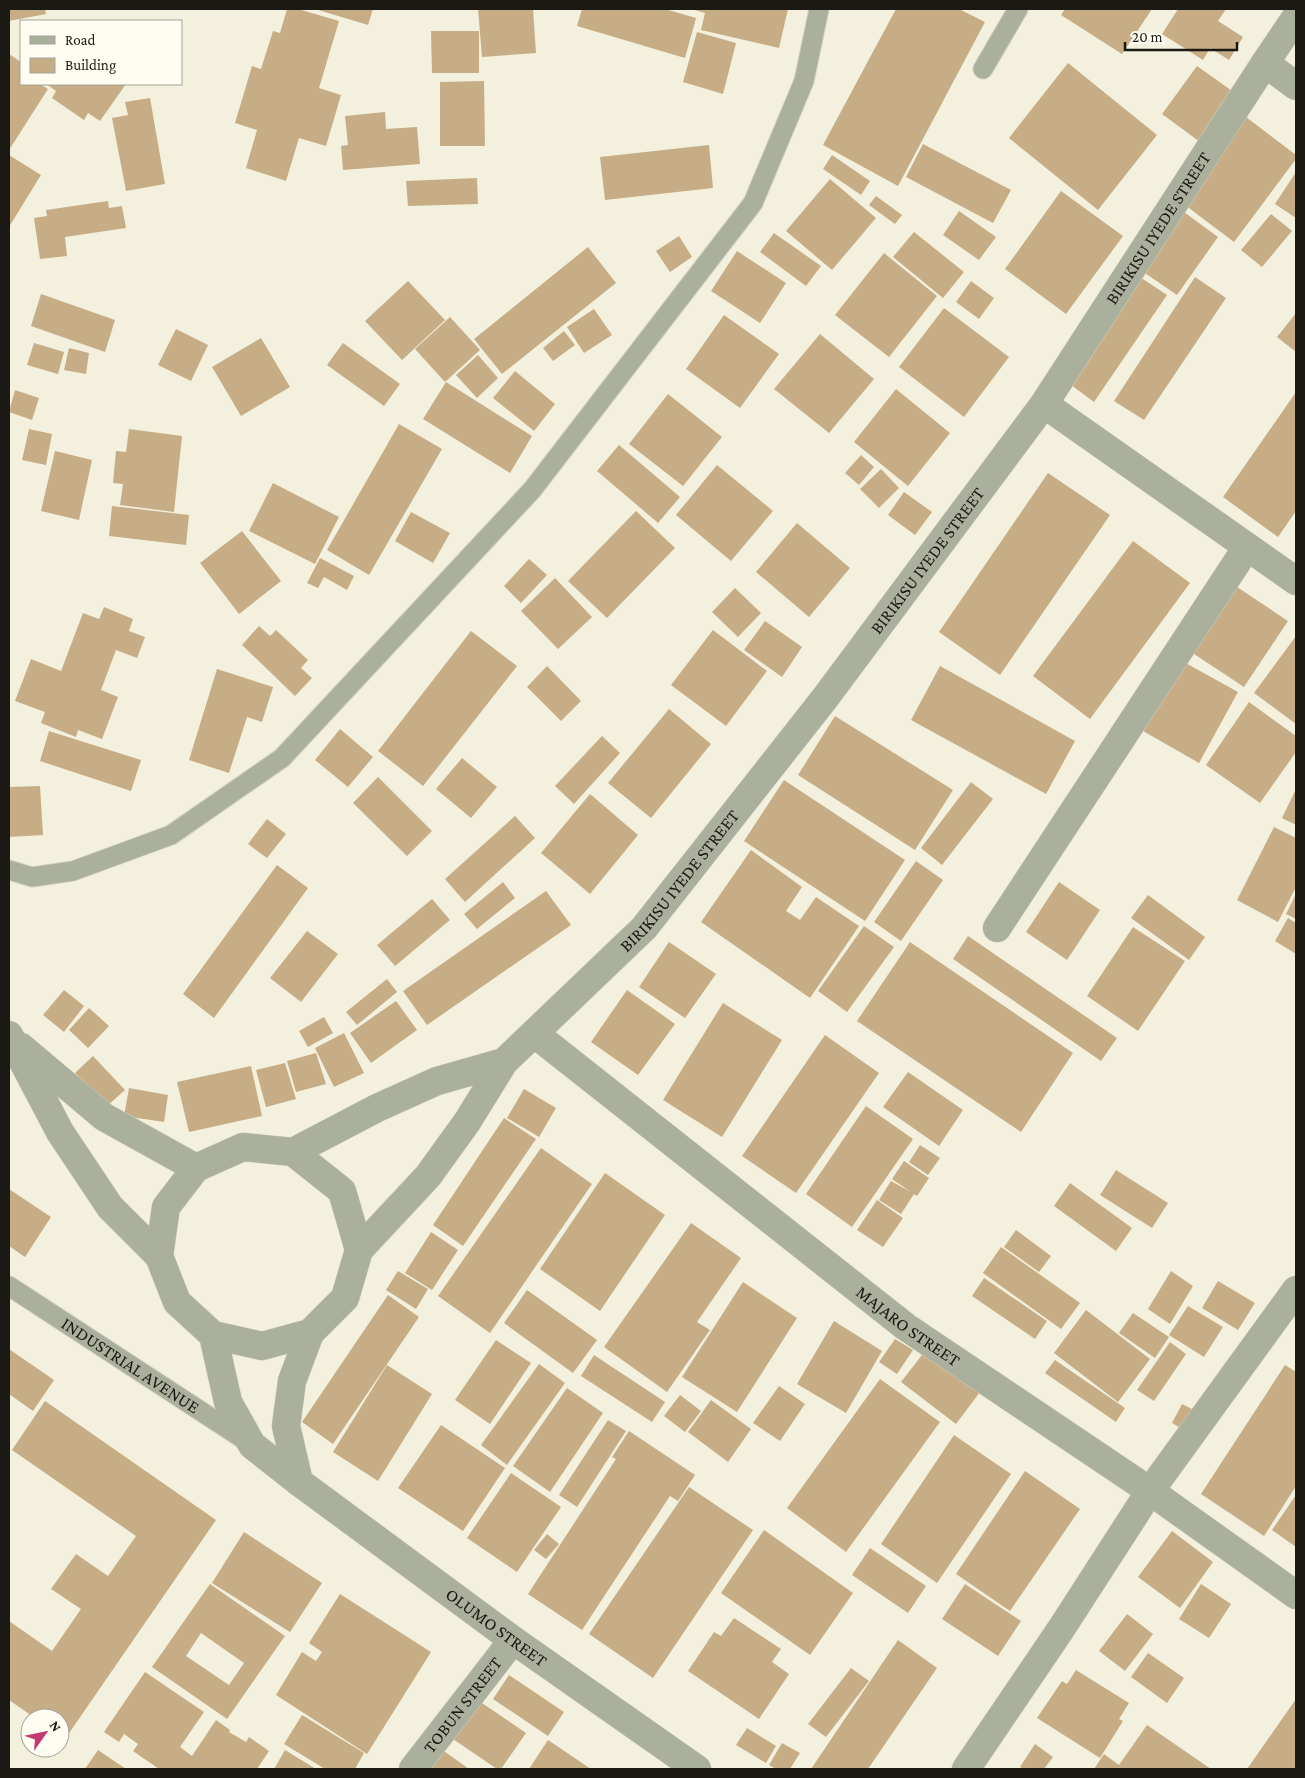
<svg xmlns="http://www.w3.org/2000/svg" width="1305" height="1778" font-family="'Crimson Pro',serif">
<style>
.building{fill:#c7ad86;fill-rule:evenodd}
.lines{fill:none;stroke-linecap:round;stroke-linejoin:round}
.service-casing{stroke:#d0cebd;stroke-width:21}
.minor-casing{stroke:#d0cebd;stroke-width:29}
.tertiary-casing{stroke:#d0cebd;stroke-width:29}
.service{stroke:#abb09d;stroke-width:19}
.minor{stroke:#abb09d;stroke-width:28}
.tertiary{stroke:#abb09d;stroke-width:28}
.labels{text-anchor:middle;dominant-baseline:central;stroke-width:4;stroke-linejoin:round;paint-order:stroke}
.street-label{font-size:18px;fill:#1a1913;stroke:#fffdf2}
</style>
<rect width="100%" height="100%" fill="#f3f0dd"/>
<!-- building -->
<path class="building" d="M9 9H45L46 14 9 21Z
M287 9H298L339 21 319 88 341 95 326 146 299 138 286 181 246 168 257 130 235 123 252 66 261 69 273 31 280 33Z
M315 9H373L368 25Z
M478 9H533L536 53 482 57Z
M582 9H665L696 18 685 58 577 26Z
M691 9H788L779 48 701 30 705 13Z
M896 9H959L985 22 898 186 823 145Z
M1065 9H1152L1122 54 1061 15Z
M1178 9H1226L1218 21 1243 37 1229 60 1210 48 1203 60 1162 34Z
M431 31H479V73H432Z
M697 32 736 43 723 94 683 82Z
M9 54 21 62V84H40L48 89 9 150Z
M1068 63 1157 135 1098 210 1009 138Z
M1197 66 1235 93 1200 142 1162 114Z
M484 81 485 146H440V82Z
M46 84H126L100 121 88 113 84 120 52 98 56 91Z
M150 98 165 184 126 191 112 118 128 115 125 102Z
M385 112 386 129 417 127 420 164 343 170 341 146 348 145 345 116Z
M1246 117 1296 155V159L1234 242 1181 202Z
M923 144 1011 190 993 223 906 177Z
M709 145 713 188 605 200 600 157Z
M9 155 41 175 9 227Z
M832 155 870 181 861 195 823 169Z
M1296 172V218L1275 204Z
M477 178 478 204 408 206 406 181Z
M830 179 876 218 832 270 786 231Z
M1061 191 1123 236 1066 314 1005 269Z
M876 196 902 215 895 224 869 205Z
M108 201 109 208 122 206 126 228 65 237 67 256 40 259 34 218 47 216 46 210Z
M959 211 996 237 979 260 943 235Z
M1184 212 1218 237 1177 295 1142 271Z
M1271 214 1292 231 1262 267 1241 250Z
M914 232 964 272 943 298 893 257Z
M774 233 821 266 806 286 760 252Z
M679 236 692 257 670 272 656 251Z
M588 247 616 283 502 374 474 339Z
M737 251 786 283 760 323 711 291Z
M884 253 937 296 889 357 835 315Z
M1140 277 1167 295 1094 402 1067 382Z
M1195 277 1226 298 1144 420 1114 401Z
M408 281 445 320 402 360 365 321Z
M971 281 994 298 979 319 956 302Z
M41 294 115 320 105 352 31 326Z
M944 308 1009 357 964 417 899 367Z
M594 309 612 335 584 353 567 327Z
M1296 313V352L1277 337Z
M724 315 779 354 740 408 686 369Z
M450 317 480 350 445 382 415 349Z
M176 329 208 345 191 381 158 365Z
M564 331 575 345 553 361 543 348Z
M820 334 874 379 829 433 774 389Z
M261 338 290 387 241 416 212 367Z
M34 343 64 352 58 374 27 365Z
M343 343 400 384 384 406 327 365Z
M69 348 89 353 86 374 64 370Z
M478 355 498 378 477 398 456 375Z
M515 371 555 404 534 431 493 398Z
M446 382 532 436 510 473 423 419Z
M896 389 950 433 908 486 854 442Z
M15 390 39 398 32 420 9 412Z
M1296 392V511L1278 537 1223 497Z
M668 394 722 437 683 486 629 444Z
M399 424 442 449 369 575 327 550Z
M29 429 52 434 46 465 22 460Z
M129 429 182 436 174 512 120 505 123 484 113 483 116 451 126 452Z
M619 445 680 497 658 523 597 471Z
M55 451 92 460 79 520 41 511Z
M861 455 874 467 859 485 845 473Z
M717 465 773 511 731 561 676 515Z
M881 469 899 488 879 508 860 489Z
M1048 473 1110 515 1000 675 939 632Z
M273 483 339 517 315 564 249 531Z
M904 492 932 512 915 535 888 515Z
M112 506 189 515 186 545 109 536Z
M636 511 675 548 607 618 568 581Z
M411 512 450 533 433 563 395 541Z
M797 523 850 568 809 617 756 572Z
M242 531 281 581 239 614 200 563Z
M1133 541 1190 583 1090 719 1033 676Z
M320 558 354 576 347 590 324 577 318 588 307 583Z
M529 559 547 575 521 603 504 586Z
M555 578 592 617 558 649 521 611Z
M1234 585 1288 621 1244 687 1191 652Z
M735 588 761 613 738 637 712 612Z
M104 607 133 619 129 631 145 637 137 658 116 650 101 690 118 697 102 739 78 730 76 737 41 723 45 712 15 701 31 659 61 671 83 613 99 619Z
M765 621 802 647 782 677 744 650Z
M259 626 270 636 276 630 308 660 301 668 312 678 295 696 242 645Z
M713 630 767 671 726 726 671 685Z
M471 631 517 666 423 786 378 751Z
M1296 636V724L1254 693Z
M1182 661 1238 692 1199 763 1143 731Z
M547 666 581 701 561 721 527 687Z
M940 666 1075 741 1046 794 911 720Z
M217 669 273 687 262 722 247 717 229 773 189 760Z
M1249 702 1296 736V752L1260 803 1206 765Z
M669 709 711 744 651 818 608 783Z
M835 716 953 790 915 850 798 775Z
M340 729 373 757 348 787 315 760Z
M49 731 141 760 131 791 40 761Z
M602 736 620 753 574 804 555 786Z
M462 758 497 787 471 818 436 789Z
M378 777 432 831 407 856 353 803Z
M784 780 905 860 865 921 744 841Z
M971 782 993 799 942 865 921 848Z
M40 786 43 835 9 837V787Z
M1296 789V825L1282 818Z
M590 794 638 835 590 894 541 853Z
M515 816 535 838 465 902 445 879Z
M267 819 286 834 267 858 248 844Z
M1274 827 1296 838V887L1278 922 1237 900Z
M751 850 802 887 786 911 800 920 816 897 859 926 810 998 701 922Z
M916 861 943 880 901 941 874 922Z
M277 865 308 888 214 1018 183 994Z
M503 882 515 898 477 929 464 914Z
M1059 882 1100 910 1067 960 1026 932Z
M546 891 571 925 427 1025 403 991Z
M1296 894V919L1286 914Z
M1148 895 1205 937 1189 960 1131 918Z
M432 899 450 920 395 966 377 945Z
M1288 918 1296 923V954L1275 941Z
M864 926 894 947 847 1012 818 991Z
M1133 927 1185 961 1138 1031 1087 996Z
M307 931 338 954 301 1002 270 978Z
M968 936 1117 1038 1101 1061 953 959Z
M669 942 716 974 685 1018 639 987Z
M910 942 1073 1053 1021 1132 857 1021Z
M387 979 397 992 357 1025 346 1012Z
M64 990 84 1006 64 1032 43 1015Z
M627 990 675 1024 638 1075 591 1042Z
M396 1001 417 1030 371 1063 350 1033Z
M723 1003 782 1040 722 1137 663 1100Z
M89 1008 109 1026 88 1048 69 1030Z
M324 1017 333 1033 308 1047 299 1031Z
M344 1033 364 1073 334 1087 315 1048Z
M825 1035 879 1073 796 1193 742 1156Z
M316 1053 326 1084 296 1092 287 1061Z
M93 1056 125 1090 107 1106 75 1073Z
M285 1063 296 1099 266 1107 256 1070Z
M251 1066 262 1116 189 1132 177 1082Z
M908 1072 963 1110 939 1146 883 1107Z
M129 1088 168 1095 164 1122 124 1116Z
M524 1089 556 1108 539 1137 507 1118Z
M866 1106 913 1139 852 1227 806 1194Z
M504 1118 536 1139 463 1246 433 1225Z
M920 1145 940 1158 928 1175 909 1162Z
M541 1148 592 1184 490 1333 438 1296Z
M904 1161 929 1178 917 1196 914 1194 901 1214 879 1200 891 1181 911 1192 892 1179Z
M1116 1170 1168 1203 1152 1228 1100 1195Z
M605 1173 665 1215 600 1311 540 1269Z
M1070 1183 1132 1228 1116 1251 1054 1206Z
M9 1189 51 1217 25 1257 9 1246Z
M877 1200 903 1218 883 1247 857 1230Z
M691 1223 741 1258 697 1322 710 1330 667 1392 604 1347Z
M1016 1230 1051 1256 1039 1272 1004 1247Z
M431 1232 458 1250 432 1290 405 1273Z
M1001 1247 1080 1303 1061 1329 983 1273Z
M398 1271 428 1289 416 1309 386 1290Z
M1171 1271 1193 1286 1170 1324 1148 1309Z
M984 1278 1047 1321 1035 1339 972 1296Z
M1218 1281 1255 1303 1238 1330 1202 1308Z
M743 1282 797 1318 737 1412 682 1377Z
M527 1290 597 1340 573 1373 504 1323Z
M388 1295 419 1317 333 1444 302 1422Z
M1188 1306 1223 1327 1204 1357 1169 1335Z
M1086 1310 1150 1359 1118 1402 1054 1353Z
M1133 1313 1169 1337 1155 1358 1119 1333Z
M834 1321 882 1351 846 1413 797 1384Z
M895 1339 913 1350 897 1374 879 1362Z
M496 1340 531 1363 490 1424 455 1400Z
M1170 1342 1186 1354 1154 1401 1137 1390Z
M9 1349 54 1380 33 1411 9 1394Z
M925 1351 980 1392 956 1424 901 1382Z
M594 1355 665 1402 652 1422 581 1376Z
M1055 1360 1125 1408 1116 1422 1045 1373Z
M539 1364 565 1383 507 1465 481 1445Z
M387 1365 432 1394 378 1481 333 1452Z
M1285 1365 1296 1372V1486L1264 1536 1201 1494Z
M880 1379 940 1422 846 1552 787 1508Z
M779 1386 805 1404 780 1441 753 1423Z
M567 1388 603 1413 550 1492 513 1466Z
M680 1395 701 1411 685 1432 664 1416Z
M711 1400 751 1429 728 1462 688 1432Z
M45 1401 216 1520 65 1739 60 1735V1718H35L9 1700V1621L52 1651 81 1609 51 1589 76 1554 108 1576 136 1536 12 1450Z
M1182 1404 1196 1411 1186 1431 1172 1423Z
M608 1420 626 1431 577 1507 559 1495Z
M441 1425 505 1468 463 1531 398 1488Z
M629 1431 695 1475 678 1501 670 1496 582 1630 528 1594 616 1459 612 1457Z
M954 1435 1011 1474 937 1583 881 1544Z
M1025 1471 1080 1509 1010 1611 956 1574Z
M511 1473 561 1507 517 1572 467 1538Z
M689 1487 753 1530 653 1678 589 1634Z
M1296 1495V1547L1272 1530Z
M764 1530 853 1593 810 1655 721 1593Z
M1172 1531 1213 1562 1180 1608 1138 1577Z
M244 1532 322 1583 290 1632 212 1583Z
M547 1534 559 1544 546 1559 534 1550Z
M870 1548 926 1586 908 1613 852 1575Z
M210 1584 285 1636 227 1719 152 1667ZM201 1633 244 1663 229 1685 186 1656Z
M965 1584 1021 1621 998 1656 942 1619Z
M1201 1584 1231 1604 1209 1638 1179 1619Z
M340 1594 431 1652 367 1754 276 1695 302 1652 316 1661 322 1652 309 1643Z
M1127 1614 1153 1634 1125 1671 1099 1651Z
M734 1618 781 1649 772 1662 789 1674 759 1719 688 1671 714 1632 721 1636Z
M898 1640 937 1668 868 1769H811Z
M1148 1653 1184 1678 1167 1703 1131 1677Z
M851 1668 869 1681 826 1737 808 1724Z
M1076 1670 1129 1703 1119 1719 1123 1721 1100 1758 1037 1718 1062 1681 1067 1684Z
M145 1672 204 1712 180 1747 192 1756 216 1720 230 1730 229 1732 246 1742 249 1737 269 1751 257 1769H159L133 1751 138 1744 124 1734 119 1742 104 1732Z
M509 1675 564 1712 548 1736 493 1699Z
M1296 1699V1769H1247Z
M479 1701 526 1733 501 1769H497L453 1739Z
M302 1715 364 1753 355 1769H325L284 1744Z
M1147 1725 1211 1769H1094L1104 1754 1119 1765Z
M747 1728 776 1746 766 1763 736 1745Z
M548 1740 591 1769H529Z
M782 1743 800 1753 790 1769H776L769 1765Z
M1035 1744 1053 1757 1044 1769H1024L1020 1767Z
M437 1746 469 1769H420Z
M98 1750 126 1769H85Z
M285 1750 316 1769H274Z"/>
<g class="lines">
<defs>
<g id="service">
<path d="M983 69 1018 9"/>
<path d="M9 870 32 877 73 871 171 835 282 758 532 490 753 203 804 81 819 9"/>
<path id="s1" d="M9 1286 248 1442"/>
</g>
<g id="minor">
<path d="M1265 63 1296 86"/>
<path d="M1044 404 1296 581"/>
<path d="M997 928 1247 547"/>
<path id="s2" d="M535 1034 906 1327 1150 1491 1296 1595"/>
<path id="s3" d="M413 1769 513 1640"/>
<path d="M966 1769 1061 1629 1150 1491 1296 1290"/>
</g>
<g id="tertiary">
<path d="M9 1035 60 1132 110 1207 159 1256"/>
<path d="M21 1047 104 1117 196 1168"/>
<path d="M293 1152 377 1108 437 1081 504 1062"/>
<path id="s4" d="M359 1250 428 1176 467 1122 504 1062 644 928 825 698 1044 404 1265 63 1296 17"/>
<path id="s5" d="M213 1335 262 1346 310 1333 345 1298 359 1250 342 1191 293 1152 243 1147 196 1168 166 1207 159 1256 177 1302 213 1335 228 1402 252 1445 299 1482 513 1640 697 1769"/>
<path d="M299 1482 286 1426 292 1381 310 1333"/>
</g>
</defs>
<!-- service casing -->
<use href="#service" class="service-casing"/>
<!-- minor casing -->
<use href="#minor" class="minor-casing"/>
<!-- tertiary casing -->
<use href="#tertiary" class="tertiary-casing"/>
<!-- service -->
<use href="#service" class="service"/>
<!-- minor -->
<use href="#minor" class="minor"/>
<!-- tertiary -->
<use href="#tertiary" class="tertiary"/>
</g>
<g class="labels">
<!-- street labels -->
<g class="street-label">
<text stroke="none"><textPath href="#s4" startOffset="1301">BIRIKISU IYEDE STREET</textPath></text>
<text stroke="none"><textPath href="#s4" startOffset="896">BIRIKISU IYEDE STREET</textPath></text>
<text stroke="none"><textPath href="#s4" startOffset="491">BIRIKISU IYEDE STREET</textPath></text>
<text stroke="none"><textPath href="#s2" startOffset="474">MAJARO STREET</textPath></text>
<text stroke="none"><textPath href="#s1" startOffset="145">INDUSTRIAL AVENUE</textPath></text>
<text stroke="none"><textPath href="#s5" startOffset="1045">OLUMO STREET</textPath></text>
<text stroke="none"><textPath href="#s3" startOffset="81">TOBUN STREET</textPath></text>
</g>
</g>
<!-- border -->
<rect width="1305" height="1778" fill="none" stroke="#1a1913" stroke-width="20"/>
<!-- legend -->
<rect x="20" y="20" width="162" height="65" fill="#fffdf2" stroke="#a3a299"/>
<rect x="30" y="36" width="25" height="8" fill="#abb09d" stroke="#a3a299"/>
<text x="65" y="45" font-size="15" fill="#1a1913">Road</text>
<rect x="30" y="58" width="25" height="15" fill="#c7ad86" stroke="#a3a299"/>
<text x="65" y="70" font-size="15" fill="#1a1913">Building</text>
<!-- north arrow -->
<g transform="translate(45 1733) rotate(57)"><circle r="24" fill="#fffdf2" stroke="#a3a299"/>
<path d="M0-4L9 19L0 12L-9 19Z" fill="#c23872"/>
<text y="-8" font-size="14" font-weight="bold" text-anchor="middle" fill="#1a1913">N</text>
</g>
<!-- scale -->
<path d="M1125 42v8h112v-8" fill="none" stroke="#1a1913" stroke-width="2.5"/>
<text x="1132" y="42" font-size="15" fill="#1a1913" stroke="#fffdf2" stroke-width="4" paint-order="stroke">20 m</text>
</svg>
